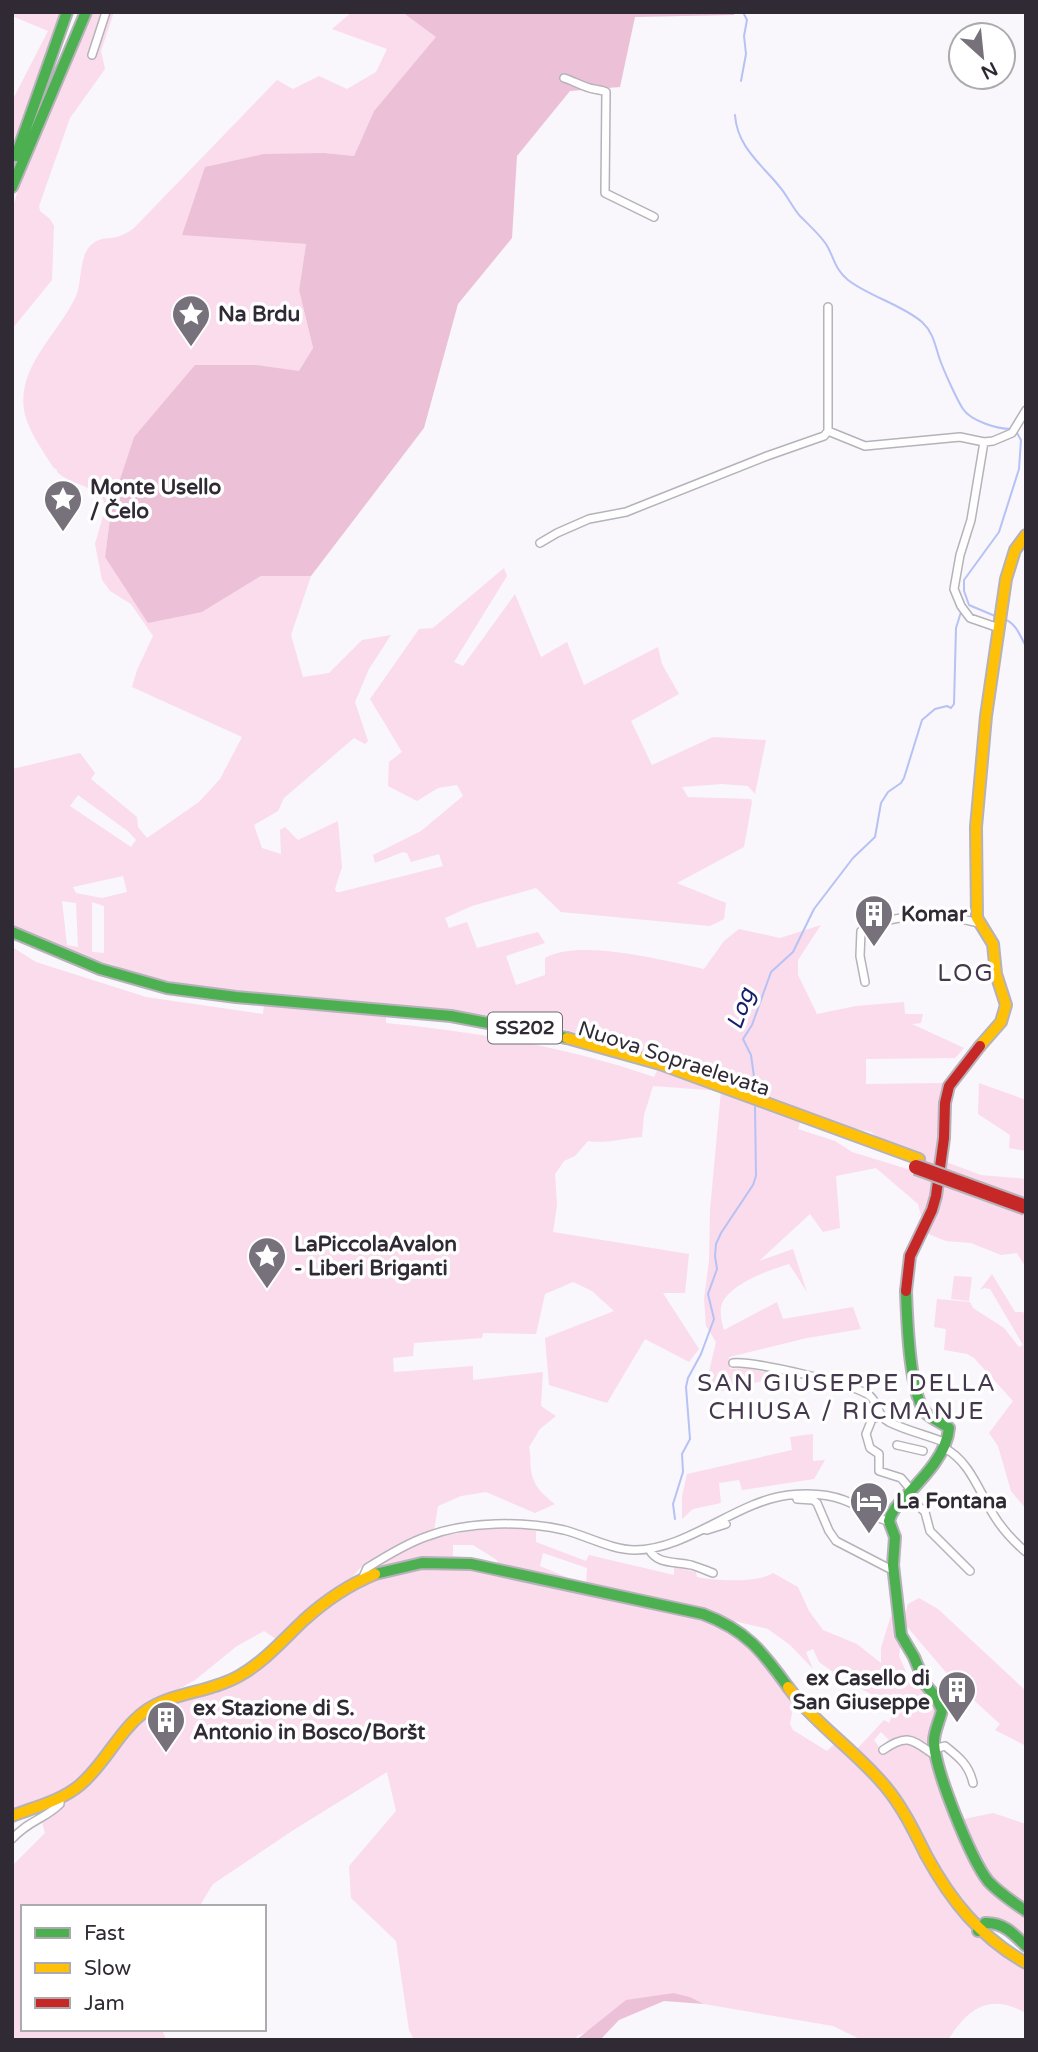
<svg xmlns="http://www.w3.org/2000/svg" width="1038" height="2052" font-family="'Varela Round',sans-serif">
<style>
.green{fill:#fadcec;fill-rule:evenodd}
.forest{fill:#ecc1d8}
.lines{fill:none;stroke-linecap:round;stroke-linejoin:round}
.stream{stroke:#b6c2f4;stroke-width:2}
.street-casing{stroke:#b6b2ba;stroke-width:10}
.fast-casing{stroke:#b6b2ba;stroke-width:14}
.slow-casing{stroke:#b6b2ba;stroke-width:14}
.jam-casing{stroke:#b6b2ba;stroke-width:14}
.street{stroke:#fefeff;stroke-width:7}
.fast{stroke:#4caf50;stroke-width:10}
.slow{stroke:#ffc107;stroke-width:10}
.jam{stroke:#c62828;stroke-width:10}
.jam-bridge-casing{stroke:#b6b2ba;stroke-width:18;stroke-linecap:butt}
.jam-bridge{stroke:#c62828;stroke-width:14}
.labels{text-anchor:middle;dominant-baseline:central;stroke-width:7;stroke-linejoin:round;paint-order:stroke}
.shield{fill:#fff;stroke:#6e6a72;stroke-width:2}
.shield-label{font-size:19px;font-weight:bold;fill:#302a35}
.poi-label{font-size:21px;font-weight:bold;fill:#302a35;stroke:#fff;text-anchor:start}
.street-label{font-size:21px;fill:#302a35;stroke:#fff}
.water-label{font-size:23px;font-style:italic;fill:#171c69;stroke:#fff}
.quarter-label{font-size:24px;letter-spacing:2px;fill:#44374e;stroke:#fff}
</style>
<rect width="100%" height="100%" fill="#f9f6fc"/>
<!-- green -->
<path class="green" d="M12 12H63L12 146V101L48 31 12 16Z
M92 12H104L91 58 96 55 95 52 108 12H114L101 51 105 69 70 118 39 206 40 211 50 219 54 226 52 280 12 329V210L23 174Z
M352 12H402L437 37 374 111 354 156 325 153 182 234 306 244 299 290 313 348 299 372 257 365 134 437 112 503 105 557 202 612 261 576H311L291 635 303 677 329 673 362 640 391 635 369 669 355 702 368 741 365 744 354 738 284 798 278 811 254 825 262 848 281 854 280 830 285 827 298 840 338 821 342 867 335 889 336 892H340L443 866 439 854 411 862 407 853 403 852 375 863 373 855 421 831 463 796 457 785 438 788 417 801 388 786 389 762 402 752 370 699 419 629 433 628 504 568 507 576 454 662 463 666 515 594 541 657 567 642 584 685 658 647 662 664 679 694 631 721 652 765 713 737 766 740 755 794 748 786 722 784 682 787 688 797 751 799 752 802 744 847 677 883 726 903 724 919 710 926 561 912 536 888 472 906 445 918 449 928 467 922 477 948 538 932 545 943 506 956 516 985 545 975V958C580 938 665 961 704 969L724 941 739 929 780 938 821 925 798 960V975L817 1014 856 1006 904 1002 905 1014H923L921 1023 912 1024 964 1048 955 1058 866 1059V1084L944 1083 946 1111 937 1141 932 1191 922 1219 918 1204 876 1168 836 1176 840 1228 823 1232 810 1214 759 1261 793 1249 807 1292 789 1264C769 1270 726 1285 721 1307 720 1314 722 1324 724 1330L777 1302 783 1319 853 1307 861 1329 807 1338 729 1357 730 1369 746 1368 782 1376 714 1393 708 1376 716 1342 706 1326 704 1299 709 1261 710 1210 721 1091 653 1086 644 1115 642 1137C624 1138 605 1144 588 1141L575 1156 564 1161 555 1174 557 1205 553 1232 689 1254 685 1293H663L699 1349 689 1362 645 1339 607 1403 549 1385 545 1338 614 1311 592 1291 573 1282 545 1294 536 1334 483 1333 482 1338 414 1343 413 1356 393 1358 394 1372 473 1366V1380L543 1372 541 1406 556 1416 540 1429 529 1447C531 1456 530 1462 531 1471 534 1487 543 1495 555 1504L535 1513 486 1492 461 1496 438 1506 434 1531 369 1563 359 1569 349 1581 279 1641 264 1631 237 1646 195 1680 148 1706 69 1790 12 1812V947L36 962 146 997 263 1014 265 996 216 990 131 974 114 965 80 956 12 927V769L80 753 95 773 91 779 137 817 138 827 147 838 199 802 220 779 242 737 132 687 137 670 153 636 131 604 110 591 102 580 95 544 105 509 104 501C92 484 71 485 57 472V470L53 467C43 451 30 433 25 415 14 368 59 334 76 296 83 279 78 252 95 242 102 237 112 239 120 236 125 234 130 231 134 228L277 80 293 89 319 76 347 89 376 72 387 49 332 29ZM78 795 129 832 136 840 131 847 70 806ZM123 876 127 892 102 898 76 893 73 887ZM62 901 76 903 78 947 67 945ZM92 902 104 906V953L92 952ZM386 1004 495 1016 557 1027 662 1060 654 1077C567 1047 477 1032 386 1023ZM804 1111 841 1125 871 1132 916 1167 914 1171 852 1152 835 1141 798 1129Z
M979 1083 1026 1100V1151L1009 1148 1010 1135 978 1114Z
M946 1162 981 1175 1026 1179V1268L1017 1253 1001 1255 971 1243 946 1241 926 1233 932 1218 940 1207Z
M992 1274 1015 1312H1023L1026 1317 1024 1326 1026 1329V1509L1011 1491 998 1446 989 1433 1013 1401 974 1358 967 1354 944 1350 946 1329 934 1327 937 1299 970 1302 973 1308 1004 1328 1019 1347 1023 1345 990 1289 984 1288 980 1290Z
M954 1276 972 1277 969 1301 951 1299Z
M813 1434V1461L825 1460 814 1479 742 1490 739 1480 719 1483 721 1503 693 1509 682 1519V1496L687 1474 792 1450 790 1437Z
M523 1528 536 1531V1542L586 1561 589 1555 674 1575V1567L696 1572 697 1577C715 1581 758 1583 773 1573L798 1587 809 1611 823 1630 857 1644 881 1663V1648L891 1615 901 1643 899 1656 908 1676 915 1674 938 1708 931 1749C917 1736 908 1734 890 1741L881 1732 874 1740 884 1754 897 1746 909 1744 932 1758 969 1854 1026 1915V1940C1012 1927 995 1906 976 1922L964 1911 856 1750 884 1720 889 1723 892 1716 897 1717 891 1705 858 1687 861 1680 841 1668 836 1674 819 1662 813 1649 806 1652 813 1669 790 1645 768 1629 586 1587 587 1568 543 1553 540 1566 573 1580 577 1584 499 1567 497 1560 473 1545H453V1556L483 1559 491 1562 492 1565 470 1561 372 1571C422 1535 463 1529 523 1528Z
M415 1567H462L636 1606 693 1615 734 1632 753 1647 794 1702 790 1724 793 1730 827 1751 835 1743C859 1767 885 1790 903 1819 940 1878 955 1938 1026 1967V2013C990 1993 969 2007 948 2040H862L833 2026 704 2004 690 1997 674 1993 577 2036 576 2040H414L409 2030 396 1941 351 1898 349 1866 396 1811 387 1772 292 1831 213 1884 199 1907H23V2029H162L166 2040H12V1866L45 1833 42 1822 60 1811 63 1800 148 1716 173 1702 213 1693 233 1685 273 1658 324 1607 351 1589 371 1579Z
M919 1598 938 1609 1026 1691V1746L995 1730 1000 1724 956 1684 903 1622 908 1604Z
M993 1813 1026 1824V1905C986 1878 981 1863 964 1819Z"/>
<!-- forest -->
<path class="forest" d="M402 12H734V15L635 17 620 87 570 91 517 156 512 238 458 304 424 428 311 576H261L202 612 148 623 105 557 112 503 134 437 195 365H257L299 371 313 348 299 290 306 244 182 235 205 167 264 154 325 153 354 156 374 111 436 37Z
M674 1993 690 1997 704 2004 664 2001 619 2020 600 2040H576L626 2000Z"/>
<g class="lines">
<!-- stream -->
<path class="stream" d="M741 81 746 54 744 36 747 20 743 12
M735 115C737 146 760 163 779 186 787 195 792 207 800 216 809 225 819 234 826 244 834 257 835 270 848 280 870 297 901 304 922 322 934 333 935 346 940 360 944 371 957 400 963 409 971 421 997 429 1011 429
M995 616 969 605 964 591V580L999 532 1019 469 1021 440 1017 433
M1003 619C1015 621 1021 637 1026 647
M756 1091 751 1055 743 1039 752 1025 771 972 793 952 814 909 853 858 875 837 881 803 888 792 901 783 904 778 922 720 935 709 947 706 951 708 954 704 956 628 961 612
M675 1519 673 1504 683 1472 682 1454 690 1439 686 1387 688 1378 701 1354 714 1319 708 1294 717 1269 715 1256 716 1244 721 1233 753 1185 756 1176 755 1107"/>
<defs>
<path id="street" d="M92 55 106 12
M564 78C574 81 585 88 594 89 598 90 602 90 606 92L605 193 654 217
M828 307V431
M828 431 865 446 960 437 984 442 993 441 1012 433 1026 410
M984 442 971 520 960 555 954 589 961 606 970 618 999 628
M540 543 557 533 589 519 626 512 767 456 824 436 828 431
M865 982 860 956 861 931C895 912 943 913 978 923
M733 1363C753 1361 856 1384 870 1396 880 1405 876 1415 889 1422 907 1431 927 1435 946 1443
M881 1416 872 1419 866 1434 870 1448 879 1454V1471L901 1478 912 1491
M897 1445 923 1451
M944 1448C969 1460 979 1491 993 1514 1002 1529 1013 1541 1026 1552
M907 1496 925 1512 930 1531 970 1571
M797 1499 813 1500 817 1503 829 1531 836 1541 894 1571
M707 1530 726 1524
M649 1549C657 1565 675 1561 691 1565 698 1567 705 1570 713 1573
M363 1577 367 1568C386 1556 407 1543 428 1536 468 1521 523 1521 564 1530 587 1536 612 1550 635 1550 687 1550 737 1501 789 1495 816 1492 838 1495 861 1508 871 1513 878 1520 889 1521
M934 1749 945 1746C959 1757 969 1765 973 1783
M883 1750C909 1732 913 1741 936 1756
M12 1839C29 1820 45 1819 60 1804V1798"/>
<path id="fast" d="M16 156 67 12
M12 187 86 12
M12 932 100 969 167 988 236 997 451 1016 567 1038
M906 1291C907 1317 909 1395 926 1413 932 1419 942 1423 949 1428 947 1453 925 1476 908 1494 900 1503 892 1509 889 1521L895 1537 893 1565 901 1635 914 1657 925 1684 936 1697 942 1710C940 1720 934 1731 934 1741 934 1769 971 1859 988 1881 999 1893 1013 1902 1026 1911
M375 1574 422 1563 471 1564 703 1614C746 1630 762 1651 788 1687
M978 1931 985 1923C1003 1922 1014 1934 1026 1946"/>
<path id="slow" d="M567 1038 660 1064 919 1159
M980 1046 1001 1022 1006 1005 996 974 993 944 977 918 976 827 986 716 1006 579 1015 550 1026 535
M788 1687C816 1725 855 1750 885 1786 902 1806 914 1831 926 1855 951 1901 980 1937 1026 1963
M12 1816C35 1807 61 1801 80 1785 105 1764 118 1732 144 1712 171 1692 209 1693 239 1676 264 1662 283 1640 304 1620 325 1601 348 1585 375 1574"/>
<path id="jam" d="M906 1291 910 1256 932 1210 936 1196 944 1138 945 1103 949 1086 980 1046"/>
</defs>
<!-- street casing -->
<use href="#street" class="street-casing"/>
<!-- fast casing -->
<use href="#fast" class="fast-casing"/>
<!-- slow casing -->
<use href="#slow" class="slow-casing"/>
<!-- jam casing -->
<use href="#jam" class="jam-casing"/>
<!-- street -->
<use href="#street" class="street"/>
<!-- fast -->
<use href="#fast" class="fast"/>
<!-- slow -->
<use href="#slow" class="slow"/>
<!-- jam -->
<use href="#jam" class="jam"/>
<defs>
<path id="jam-bridge" d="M916 1167 1026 1207"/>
</defs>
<!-- jam-bridge casing -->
<use href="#jam-bridge" class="jam-bridge-casing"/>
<!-- jam-bridge -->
<use href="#jam-bridge" class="jam-bridge"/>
</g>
<!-- icons -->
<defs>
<symbol id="sight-pin" viewBox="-11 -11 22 30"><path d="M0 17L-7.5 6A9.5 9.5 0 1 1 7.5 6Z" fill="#76717b" stroke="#fff"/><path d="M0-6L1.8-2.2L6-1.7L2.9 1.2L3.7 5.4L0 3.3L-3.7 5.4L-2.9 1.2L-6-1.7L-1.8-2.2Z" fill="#fff"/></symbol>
<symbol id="building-pin" viewBox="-11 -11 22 30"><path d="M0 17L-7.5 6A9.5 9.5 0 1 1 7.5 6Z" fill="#76717b" stroke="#fff"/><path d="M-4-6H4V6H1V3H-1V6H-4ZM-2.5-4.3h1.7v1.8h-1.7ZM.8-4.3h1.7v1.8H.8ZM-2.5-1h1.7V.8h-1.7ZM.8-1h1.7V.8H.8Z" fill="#fff"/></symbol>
<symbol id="hotel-pin" viewBox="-11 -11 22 30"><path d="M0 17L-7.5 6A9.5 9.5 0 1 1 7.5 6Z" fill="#76717b" stroke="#fff"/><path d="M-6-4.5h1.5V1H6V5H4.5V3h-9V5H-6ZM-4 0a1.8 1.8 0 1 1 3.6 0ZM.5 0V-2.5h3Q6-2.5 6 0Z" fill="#fff"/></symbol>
</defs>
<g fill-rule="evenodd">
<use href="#sight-pin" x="169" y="292" width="44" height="60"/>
<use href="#sight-pin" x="41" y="477" width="44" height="60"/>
<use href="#building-pin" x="852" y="892" width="44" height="60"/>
<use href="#sight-pin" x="245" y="1234" width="44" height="60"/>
<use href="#hotel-pin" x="847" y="1479" width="44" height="60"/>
<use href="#building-pin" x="935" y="1668" width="44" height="60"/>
<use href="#building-pin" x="144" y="1698" width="44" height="60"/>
</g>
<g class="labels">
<!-- shield labels -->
<rect class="shield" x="488" y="1012.5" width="74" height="31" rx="5"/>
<g class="shield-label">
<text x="525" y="1028">SS202</text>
</g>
<!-- poi labels -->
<g class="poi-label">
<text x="218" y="314">Na Brdu</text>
<text x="90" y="487">Monte Usello<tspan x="90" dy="24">/ Čelo</tspan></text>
<text x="901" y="914">Komar</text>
<text x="294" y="1244">LaPiccolaAvalon<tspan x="294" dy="24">- Liberi Briganti</tspan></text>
<text x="896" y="1501">La Fontana</text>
<text x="930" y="1678" text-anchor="end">ex Casello di<tspan x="930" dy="24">San Giuseppe</tspan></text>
<text x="193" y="1708">ex Stazione di S.<tspan x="193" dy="24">Antonio in Bosco/Boršt</tspan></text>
</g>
<!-- street labels -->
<g class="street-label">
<text transform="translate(674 1059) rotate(18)">Nuova Sopraelevata</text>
</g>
<!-- water labels -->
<g class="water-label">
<text transform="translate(741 1009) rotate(-70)">Log</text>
</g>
<!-- quarter labels -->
<g class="quarter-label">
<text x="966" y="973">LOG</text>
<text x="847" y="1383">SAN GIUSEPPE DELLA<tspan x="847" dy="28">CHIUSA / RICMANJE</tspan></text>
</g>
</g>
<!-- border -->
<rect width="1038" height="2052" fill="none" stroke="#302a35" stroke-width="28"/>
<!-- legend -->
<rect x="21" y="1905" width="245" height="126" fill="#ffffff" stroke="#acaaae" stroke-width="2"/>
<rect x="35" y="1928" width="35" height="10" fill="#4caf50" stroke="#acaaae" stroke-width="2"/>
<text x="84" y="1940" font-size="21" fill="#302a35">Fast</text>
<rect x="35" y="1963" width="35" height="10" fill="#ffc107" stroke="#acaaae" stroke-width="2"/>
<text x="84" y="1975" font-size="21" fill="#302a35">Slow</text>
<rect x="35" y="1998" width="35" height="10" fill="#c62828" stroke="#acaaae" stroke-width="2"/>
<text x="84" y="2010" font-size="21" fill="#302a35">Jam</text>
<!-- north arrow -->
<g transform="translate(982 56) rotate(153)"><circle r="33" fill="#ffffff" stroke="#acaaae" stroke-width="2"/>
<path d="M0-5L12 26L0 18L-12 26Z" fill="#76717b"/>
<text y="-10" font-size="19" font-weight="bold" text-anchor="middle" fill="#302a35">N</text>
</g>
</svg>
